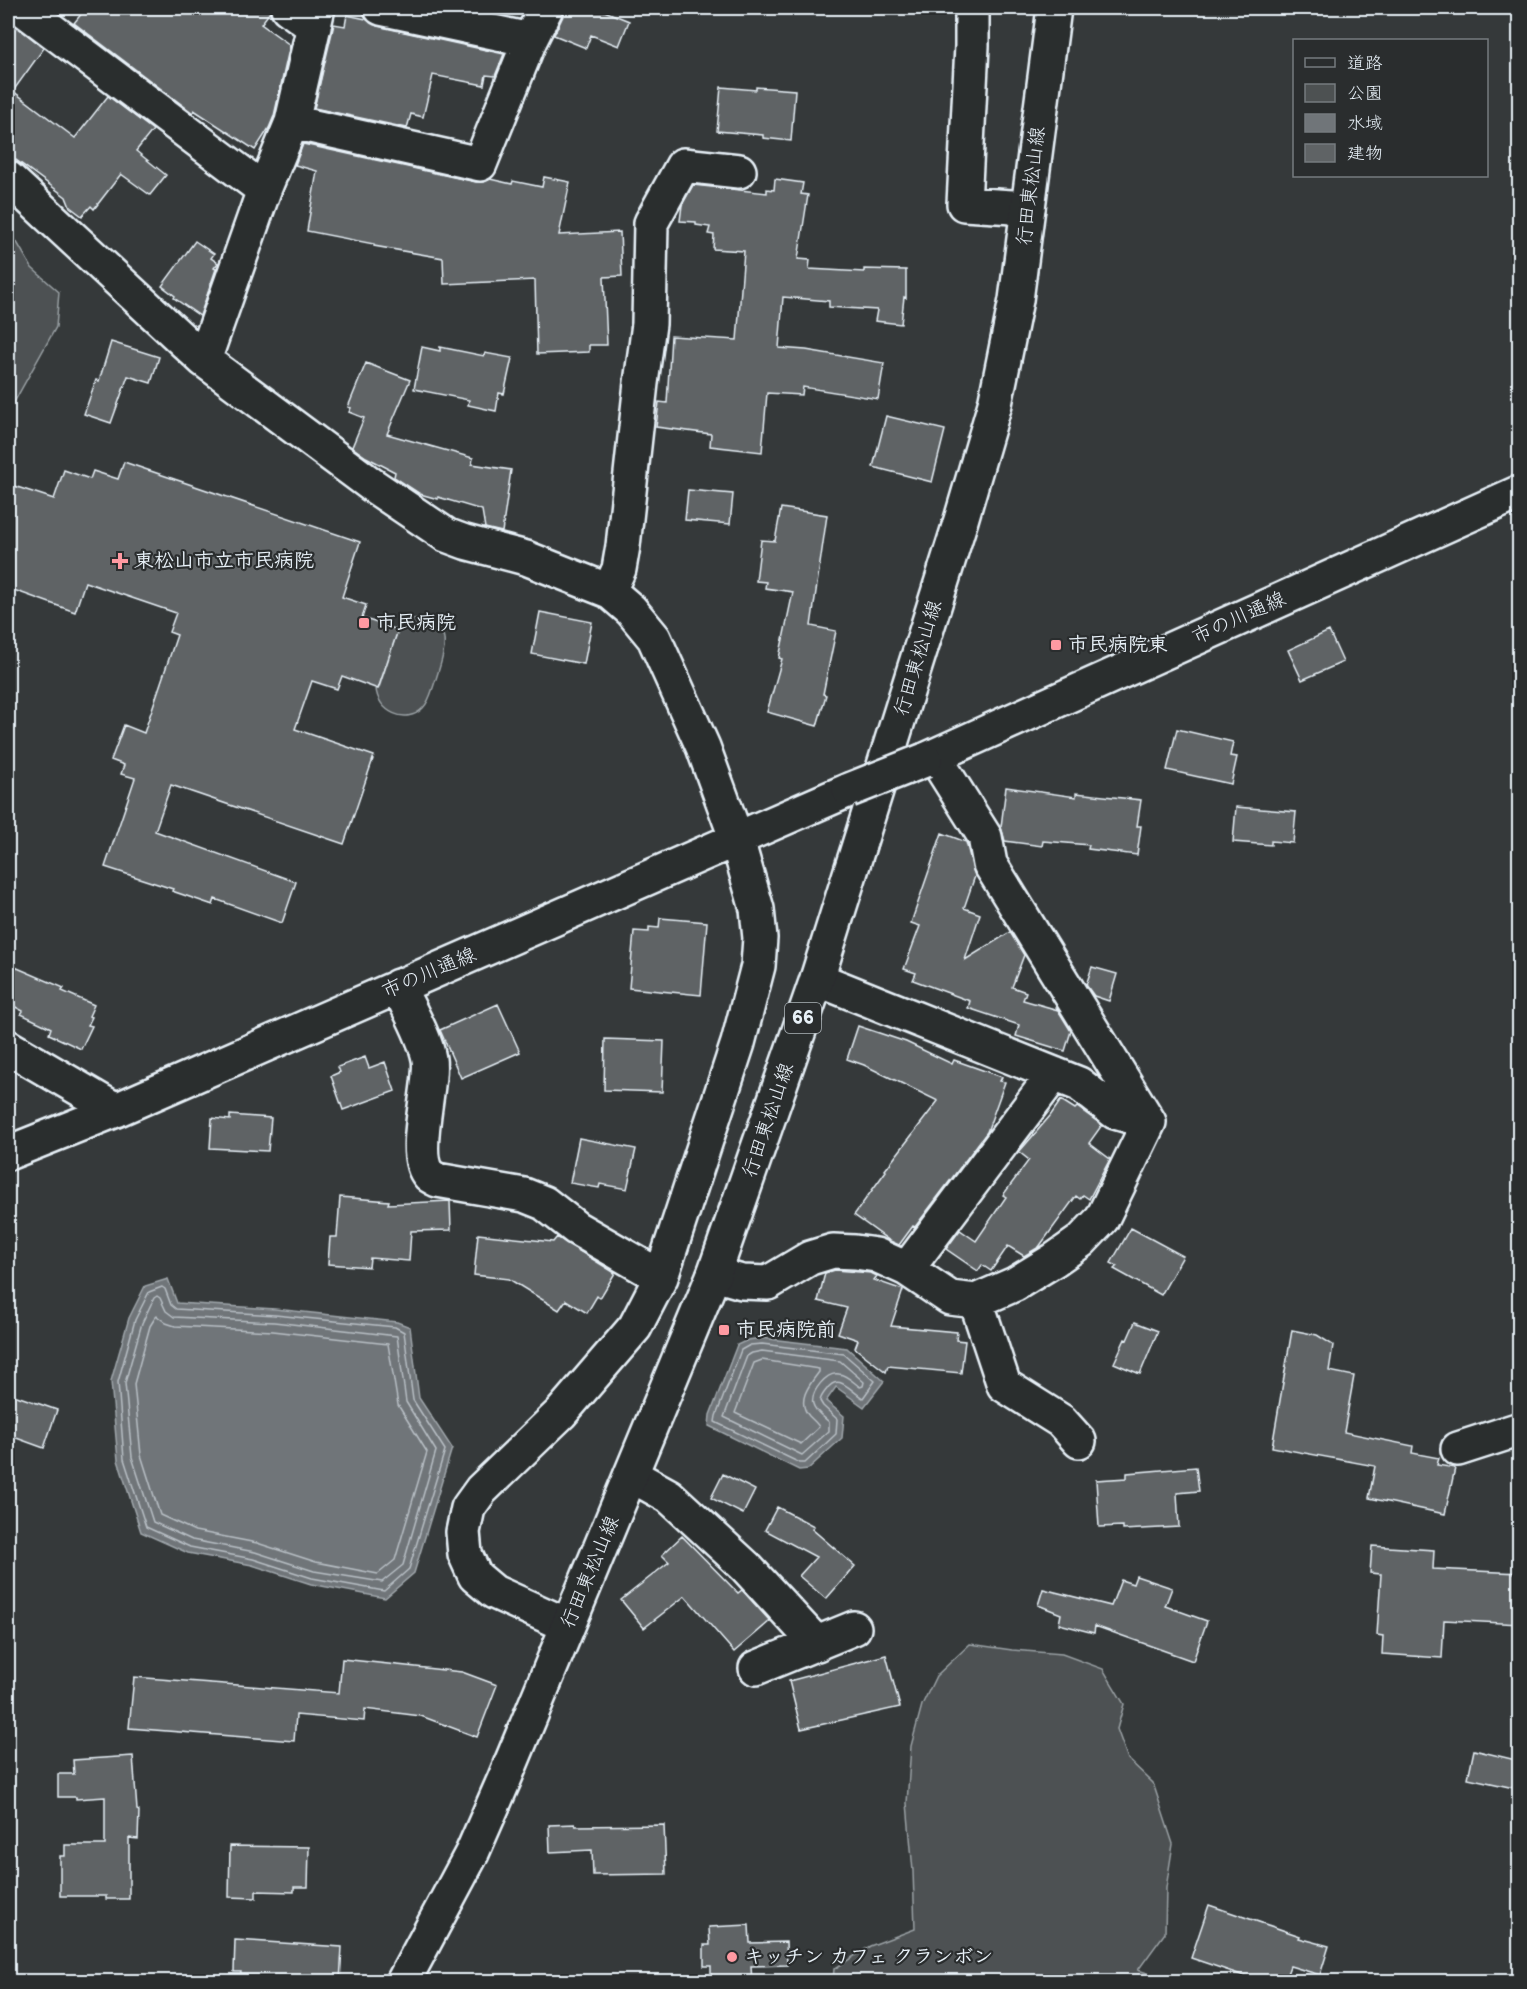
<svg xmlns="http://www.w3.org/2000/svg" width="1527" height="1989" font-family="'Balsamiq Sans','Klee One',sans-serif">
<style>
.green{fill:#4d5152;stroke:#9aa1a5;stroke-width:1.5}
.water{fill:#707579;stroke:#a0a7ac;stroke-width:1.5}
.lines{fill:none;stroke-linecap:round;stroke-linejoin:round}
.shore{stroke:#b8bfc5;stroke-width:1.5}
.building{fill:#5f6365;stroke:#e8f1f8;stroke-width:1.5}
.minor-casing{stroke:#e8f1f8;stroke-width:38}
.major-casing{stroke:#e8f1f8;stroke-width:38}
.minor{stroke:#2a2d2e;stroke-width:33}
.major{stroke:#2a2d2e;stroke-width:33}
.minor-bridge-casing{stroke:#e8f1f8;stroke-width:38;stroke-linecap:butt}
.minor-bridge{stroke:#2a2d2e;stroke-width:33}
.poi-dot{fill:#ff9aa2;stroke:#2a2d2e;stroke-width:2}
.labels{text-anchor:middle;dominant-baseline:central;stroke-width:4.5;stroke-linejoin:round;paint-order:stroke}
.shield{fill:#2a2d2e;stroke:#afb6bb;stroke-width:1.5}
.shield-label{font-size:18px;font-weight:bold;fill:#e8f1f8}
.street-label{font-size:20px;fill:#e8f1f8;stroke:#2a2d2e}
.poi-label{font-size:20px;font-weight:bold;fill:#e8f1f8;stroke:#2a2d2e;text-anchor:start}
</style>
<rect width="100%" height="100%" fill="#35393a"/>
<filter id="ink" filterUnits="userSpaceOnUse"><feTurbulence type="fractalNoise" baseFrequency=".0167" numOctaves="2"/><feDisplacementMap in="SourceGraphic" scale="12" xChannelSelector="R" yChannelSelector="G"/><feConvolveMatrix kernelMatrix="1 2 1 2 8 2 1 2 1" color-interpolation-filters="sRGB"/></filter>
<g filter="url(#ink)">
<!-- green -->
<path class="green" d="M8 227 32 268 59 292 56 327 8 413Z
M413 619C456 621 445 650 436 679 432 689 430 701 423 708 406 726 377 711 376 688H379L398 630 396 629 403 623Z
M970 1644 1012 1650 1062 1654 1103 1669 1124 1704 1117 1729 1128 1759 1153 1783 1173 1844 1166 1888 1165 1933 1138 1970 1172 1981H833L834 1969 870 1946 915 1929 913 1871 907 1803 911 1746 922 1705 936 1676Z"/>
<!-- water -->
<path class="water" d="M168 1279 177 1303 275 1309 397 1322 410 1327 419 1398 452 1448 414 1573 385 1598 311 1584 252 1565 188 1553 141 1532 118 1460 111 1381 129 1318 145 1286Z
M761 1338 847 1348 884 1381 864 1407 836 1387 826 1401 844 1416 842 1438 808 1469 799 1470 709 1426 710 1415 737 1345 748 1340Z"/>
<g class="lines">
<!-- shore -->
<path class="shore" d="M162 1287 165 1289 171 1305 176 1309 275 1315 395 1327 404 1332 413 1400 445 1450 409 1569 384 1591 312 1578 253 1559 190 1547 146 1527 124 1459 118 1382 135 1320 149 1292Z
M157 1296 160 1298 166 1311 174 1317 274 1322 397 1336 406 1402 436 1451 403 1565 382 1582 314 1571 255 1552 192 1540 153 1522 132 1457 125 1383 142 1323 154 1298Z
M157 1316 166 1323 175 1326 273 1331 388 1344 398 1405 427 1452 395 1560 378 1574 316 1562 257 1543 195 1531 160 1515 141 1455 134 1384 150 1326 155 1318Z
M762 1344 844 1354 875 1381 863 1398C850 1391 839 1372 827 1389 824 1393 821 1396 820 1401L823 1406 837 1419 836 1434 805 1463H800L715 1422 716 1416 741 1350 750 1345Z
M762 1351 840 1361 864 1382 863 1386 860 1387C854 1383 847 1375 839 1374 827 1371 810 1392 813 1404 815 1412 824 1417 829 1422V1431L802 1455 724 1417 747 1356 752 1353Z
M762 1360 819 1369V1372C809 1385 796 1401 809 1416 813 1420 817 1423 819 1427L801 1444 735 1413 754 1363Z"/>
</g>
<!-- building -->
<path class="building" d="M86 8H270V12L261 24 290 45 274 116 269 128 255 150 194 110 193 113 74 23Z
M565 8H597L629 21 619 46 591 35 586 48 554 35 563 16Z
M347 15 366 19 377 26 504 54 495 76 486 75 484 85 433 75 423 117 411 114 407 128 314 108 334 24 345 26Z
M8 19 44 48 13 91 75 138 108 96 153 130 136 151 166 175 150 195 121 174 94 209 91 206 82 216 70 207 66 197 8 154Z
M721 87 756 90V87L795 90 791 141 763 138V135L717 131Z
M303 144 476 182H484L490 179 512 184 513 181 542 187 544 177 570 182 559 235 620 232 622 276 604 277 607 345H589V352L537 354 535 280 444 284 443 258 374 246V244L307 231 317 171 295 165Z
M775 179 803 183 801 194 808 195 798 259 810 260 809 269 864 272V269L906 270V298L904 297 901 324 875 321 877 310 829 307V301L783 297 779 348 806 350 884 363 878 399 803 387 802 395 767 393 762 452 710 446 711 434 656 427 659 402 667 403 671 336 737 340 744 251 713 249 714 235 708 234 710 227 696 225V222L680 221 682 205 693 185 767 193V189L774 190Z
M195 241 214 254 211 258 218 263 214 268 216 269 200 316 174 298 175 296 162 286Z
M111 342 159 357 151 383 128 376 111 423 84 414 96 380 99 381Z
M422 347 440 351V347L484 356 485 353 512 358 504 394 499 393 496 411 468 405 469 400 414 389Z
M366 363 410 380 387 434 473 458 472 464 511 470 502 532 485 528 482 510 438 497V499L420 494 394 477 395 472 366 457 352 447 364 418 349 412 351 408 348 407Z
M886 416 945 430 932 482 873 467Z
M124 462 360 542 342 597 366 605 362 618 398 630 378 689 342 676 337 689 312 681 295 729 374 756 344 844 171 785 155 831 296 882 282 923 215 899 213 905 172 891 173 889 105 867 135 778 121 774 124 765 111 760 124 725 144 733 177 635 169 632 176 613 85 582 75 612 8 588V484L54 499 64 470 90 479 93 471 118 479Z
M688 490 733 494 730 524 685 520Z
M781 508 827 515 811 626 836 631 823 694 826 695 817 726 767 712 782 659 779 658 793 592 765 588 766 582 756 581 761 540 775 541Z
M540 612 592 622 584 664 532 654Z
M1329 631 1343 662 1302 680 1288 650Z
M1177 729 1233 742 1230 756 1237 757 1231 784 1167 770Z
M1006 787 1076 797V793L1141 800 1137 826H1141L1137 855 1088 849 1089 845 1043 841 1042 846 1005 841 1001 827Z
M1236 807 1296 812 1293 843 1271 841V845L1233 842Z
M942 833 966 842 975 876 964 908 980 914 965 960 1010 932 1024 955 1012 987 1026 992 1023 1000 1058 1010 1071 1031 1065 1051 1016 1036 1019 1025 968 1008 970 1001 913 980 916 973 904 969 920 926 911 923Z
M660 918 707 922 701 995 629 988 634 931 649 932V927L659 928Z
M8 964 64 988 62 991 94 1005 89 1016 92 1017 88 1025 92 1026 81 1049 49 1034 51 1028 21 1014 23 1011 8 1003Z
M1092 967 1117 974 1109 1001 1094 996 1086 985Z
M498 1004 520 1052 461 1078 440 1030Z
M858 1026 906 1042 952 1064 954 1060 1002 1077 1000 1081 1005 1082 987 1132 915 1227 913 1226 899 1245 890 1241 854 1215 886 1171 885 1170 938 1101 864 1065 847 1059Z
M605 1039 664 1041 662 1092 604 1090Z
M365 1057 369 1068 385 1062 395 1091 343 1110 331 1076 340 1072 338 1067Z
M1061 1100 1075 1109 1077 1107 1102 1125 1089 1143 1110 1159 1089 1199 1083 1195 1080 1199 1076 1196 1039 1247 1024 1256 1008 1246 991 1271 982 1265 978 1271 946 1249 960 1230 976 1241 1006 1197 1003 1195 1029 1160 1019 1152 1050 1116Z
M230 1115 271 1118 268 1151 210 1148 212 1118 230 1120Z
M579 1138 636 1149 627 1189 600 1184 599 1188 570 1183Z
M340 1197 389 1201 388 1204 450 1201 451 1230 411 1231 409 1261 370 1258 369 1267 328 1264 330 1237H337Z
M1131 1228 1183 1256 1161 1295 1114 1269 1117 1266 1111 1263Z
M478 1234 553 1242 557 1237 615 1273 600 1298 597 1296 587 1313 566 1300 559 1310 509 1279 474 1275Z
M835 1270 871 1273 877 1276 874 1280 903 1290 891 1326 957 1332 956 1340 965 1341 961 1373 888 1366 886 1372 855 1348 858 1340 838 1333 847 1308 818 1301 825 1273Z
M1135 1322 1158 1331 1140 1374 1114 1363 1125 1339 1127 1340Z
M1292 1330 1317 1335 1333 1345 1329 1371 1354 1376 1344 1432 1413 1446 1412 1453 1439 1458 1437 1465 1455 1468 1445 1514 1369 1498 1375 1466 1272 1447Z
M8 1393 57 1410 44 1448 8 1435Z
M1196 1467 1199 1491 1177 1493 1179 1527 1123 1530V1526L1099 1527 1096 1480 1127 1478V1473Z
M723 1474 755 1490 743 1514 711 1498Z
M777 1507 814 1526 812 1529 855 1566 826 1599 799 1576 816 1557 765 1530Z
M682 1536 738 1593 742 1590 770 1621 734 1652 685 1596 644 1628 621 1600 669 1562 662 1555Z
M1372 1546 1434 1550 1433 1569 1520 1573V1624L1444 1620 1442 1658 1382 1654 1383 1636 1377 1635 1381 1574 1370 1573Z
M1136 1576 1172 1588 1165 1606 1207 1621 1193 1661 1095 1626 1094 1633 1059 1624 1061 1614 1038 1605 1043 1589 1111 1606 1121 1580 1133 1584Z
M886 1655 900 1707 801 1729 789 1681Z
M342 1659 462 1672 497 1685 477 1737 421 1716 365 1709 364 1721 296 1715 294 1741 129 1728 134 1677 339 1693Z
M1474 1750 1520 1761 1514 1788 1468 1778Z
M133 1756 137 1810 139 1811 138 1839 129 1838V1899H106V1896H60V1856H65V1845H105V1797L76 1799V1797H58V1774H74L73 1760Z
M575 1824V1826L664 1825 666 1874 593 1875 592 1850 550 1852 549 1825Z
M230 1846 309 1847 308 1887H294V1892L256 1891V1898L229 1897Z
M1209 1905 1300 1936 1299 1938 1329 1946 1320 1975 1290 1966 1284 1982H1262L1191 1958Z
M749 1925 750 1943 786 1942 787 1965 751 1966 752 1982H711V1966H704V1945H710L709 1927Z
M235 1940 342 1947 340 1982 240 1980 241 1972H234Z"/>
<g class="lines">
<defs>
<path id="minor" d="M22 8 264 190
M288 8 314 27
M381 8 530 40
M972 8V46L964 204 1028 208
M292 122 480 164 530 40 546 8
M8 178 204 360 372 485 446 535 465 542 526 558 609 591 631 610 654 638 703 747 737 840 757 909 760 938 758 966 738 1043 661 1277 635 1327 561 1413 481 1490 468 1508 463 1532 465 1554 475 1576 494 1592 567 1625
M204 360 264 190 292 122 318 8
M609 591 619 569 623 546 641 383 649 324 651 223 683 165 739 171
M934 756 985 837 990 864 1149 1122
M925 760 1520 492
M817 979 1079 1084 1115 1112 1149 1122
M398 986C408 1008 425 1036 429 1059 433 1085 410 1155 429 1175 431 1177 434 1178 437 1180L524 1195 544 1203 576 1228 661 1277
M8 1047 116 1110
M8 1153 116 1110 849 790
M907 1269 1054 1074
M714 1274 742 1282 768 1283 810 1258 833 1251 855 1252 876 1255 907 1269 950 1298 976 1301 1015 1284 1054 1260 1081 1241 1102 1219 1149 1122
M976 1301 1004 1385 1061 1421 1079 1441
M1458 1449 1520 1429
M631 1475 669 1496 746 1567 817 1644
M756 1668 854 1628"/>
<path id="major" d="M403 1982 472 1853 504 1780 714 1274 817 979 961 520 995 404 1016 300 1054 8"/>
</defs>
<!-- minor casing -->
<use href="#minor" class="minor-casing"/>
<!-- major casing -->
<use href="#major" class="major-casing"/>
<!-- minor -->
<use href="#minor" class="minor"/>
<!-- major -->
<use href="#major" class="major"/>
<defs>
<path id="minor-bridge" d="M849 790 925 760"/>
</defs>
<!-- minor-bridge casing -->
<use href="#minor-bridge" class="minor-bridge-casing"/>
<!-- minor-bridge -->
<use href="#minor-bridge" class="minor-bridge"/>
</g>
</g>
<!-- markers -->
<g class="poi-dot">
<path d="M117 552h6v6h6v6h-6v6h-6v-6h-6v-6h6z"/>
<rect x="358" y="617" width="12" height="12" rx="3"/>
<rect x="1050" y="639" width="12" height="12" rx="3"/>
<rect x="718" y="1324" width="12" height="12" rx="3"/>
<circle cx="732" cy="1957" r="6"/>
</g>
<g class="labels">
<!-- shield labels -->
<rect class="shield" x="785" y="1003" width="36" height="30" rx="4.5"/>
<g class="shield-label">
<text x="803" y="1018">66</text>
</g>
<!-- street labels -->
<g class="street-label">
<text transform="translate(1031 186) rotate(-83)">行田東松山線</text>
<text transform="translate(1239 618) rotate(-24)">市の川通線</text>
<text transform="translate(918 658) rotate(-73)">行田東松山線</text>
<text transform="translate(429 973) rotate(-23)">市の川通線</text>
<text transform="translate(768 1120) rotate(-71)">行田東松山線</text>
<text transform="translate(590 1572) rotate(-67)">行田東松山線</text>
</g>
<!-- poi labels -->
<g class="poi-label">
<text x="134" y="561">東松山市立市民病院</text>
<text x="376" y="623">市民病院</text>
<text x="1068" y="645">市民病院東</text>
<text x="736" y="1330">市民病院前</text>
<text x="744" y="1957">キッチン カフェ クランボン</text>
</g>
</g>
<!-- margin -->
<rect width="1527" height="1989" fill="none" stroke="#2a2d2e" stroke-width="30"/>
<rect x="15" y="15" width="1497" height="1959" fill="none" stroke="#e8f1f8" stroke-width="2" filter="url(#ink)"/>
<!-- legend -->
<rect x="1293" y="39" width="195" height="138" fill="#2a2d2e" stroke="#767b7f" stroke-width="1.5"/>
<rect x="1305" y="58" width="30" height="9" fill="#2a2d2e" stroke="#767b7f" stroke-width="1.5"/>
<text x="1347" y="69" font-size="18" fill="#e8f1f8">道路</text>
<rect x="1305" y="84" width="30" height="18" fill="#4d5152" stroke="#767b7f" stroke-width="1.5"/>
<text x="1347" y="99" font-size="18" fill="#e8f1f8">公園</text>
<rect x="1305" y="114" width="30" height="18" fill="#707579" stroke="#767b7f" stroke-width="1.5"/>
<text x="1347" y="129" font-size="18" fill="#e8f1f8">水域</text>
<rect x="1305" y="144" width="30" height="18" fill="#5f6365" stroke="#767b7f" stroke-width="1.5"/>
<text x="1347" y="159" font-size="18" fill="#e8f1f8">建物</text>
</svg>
